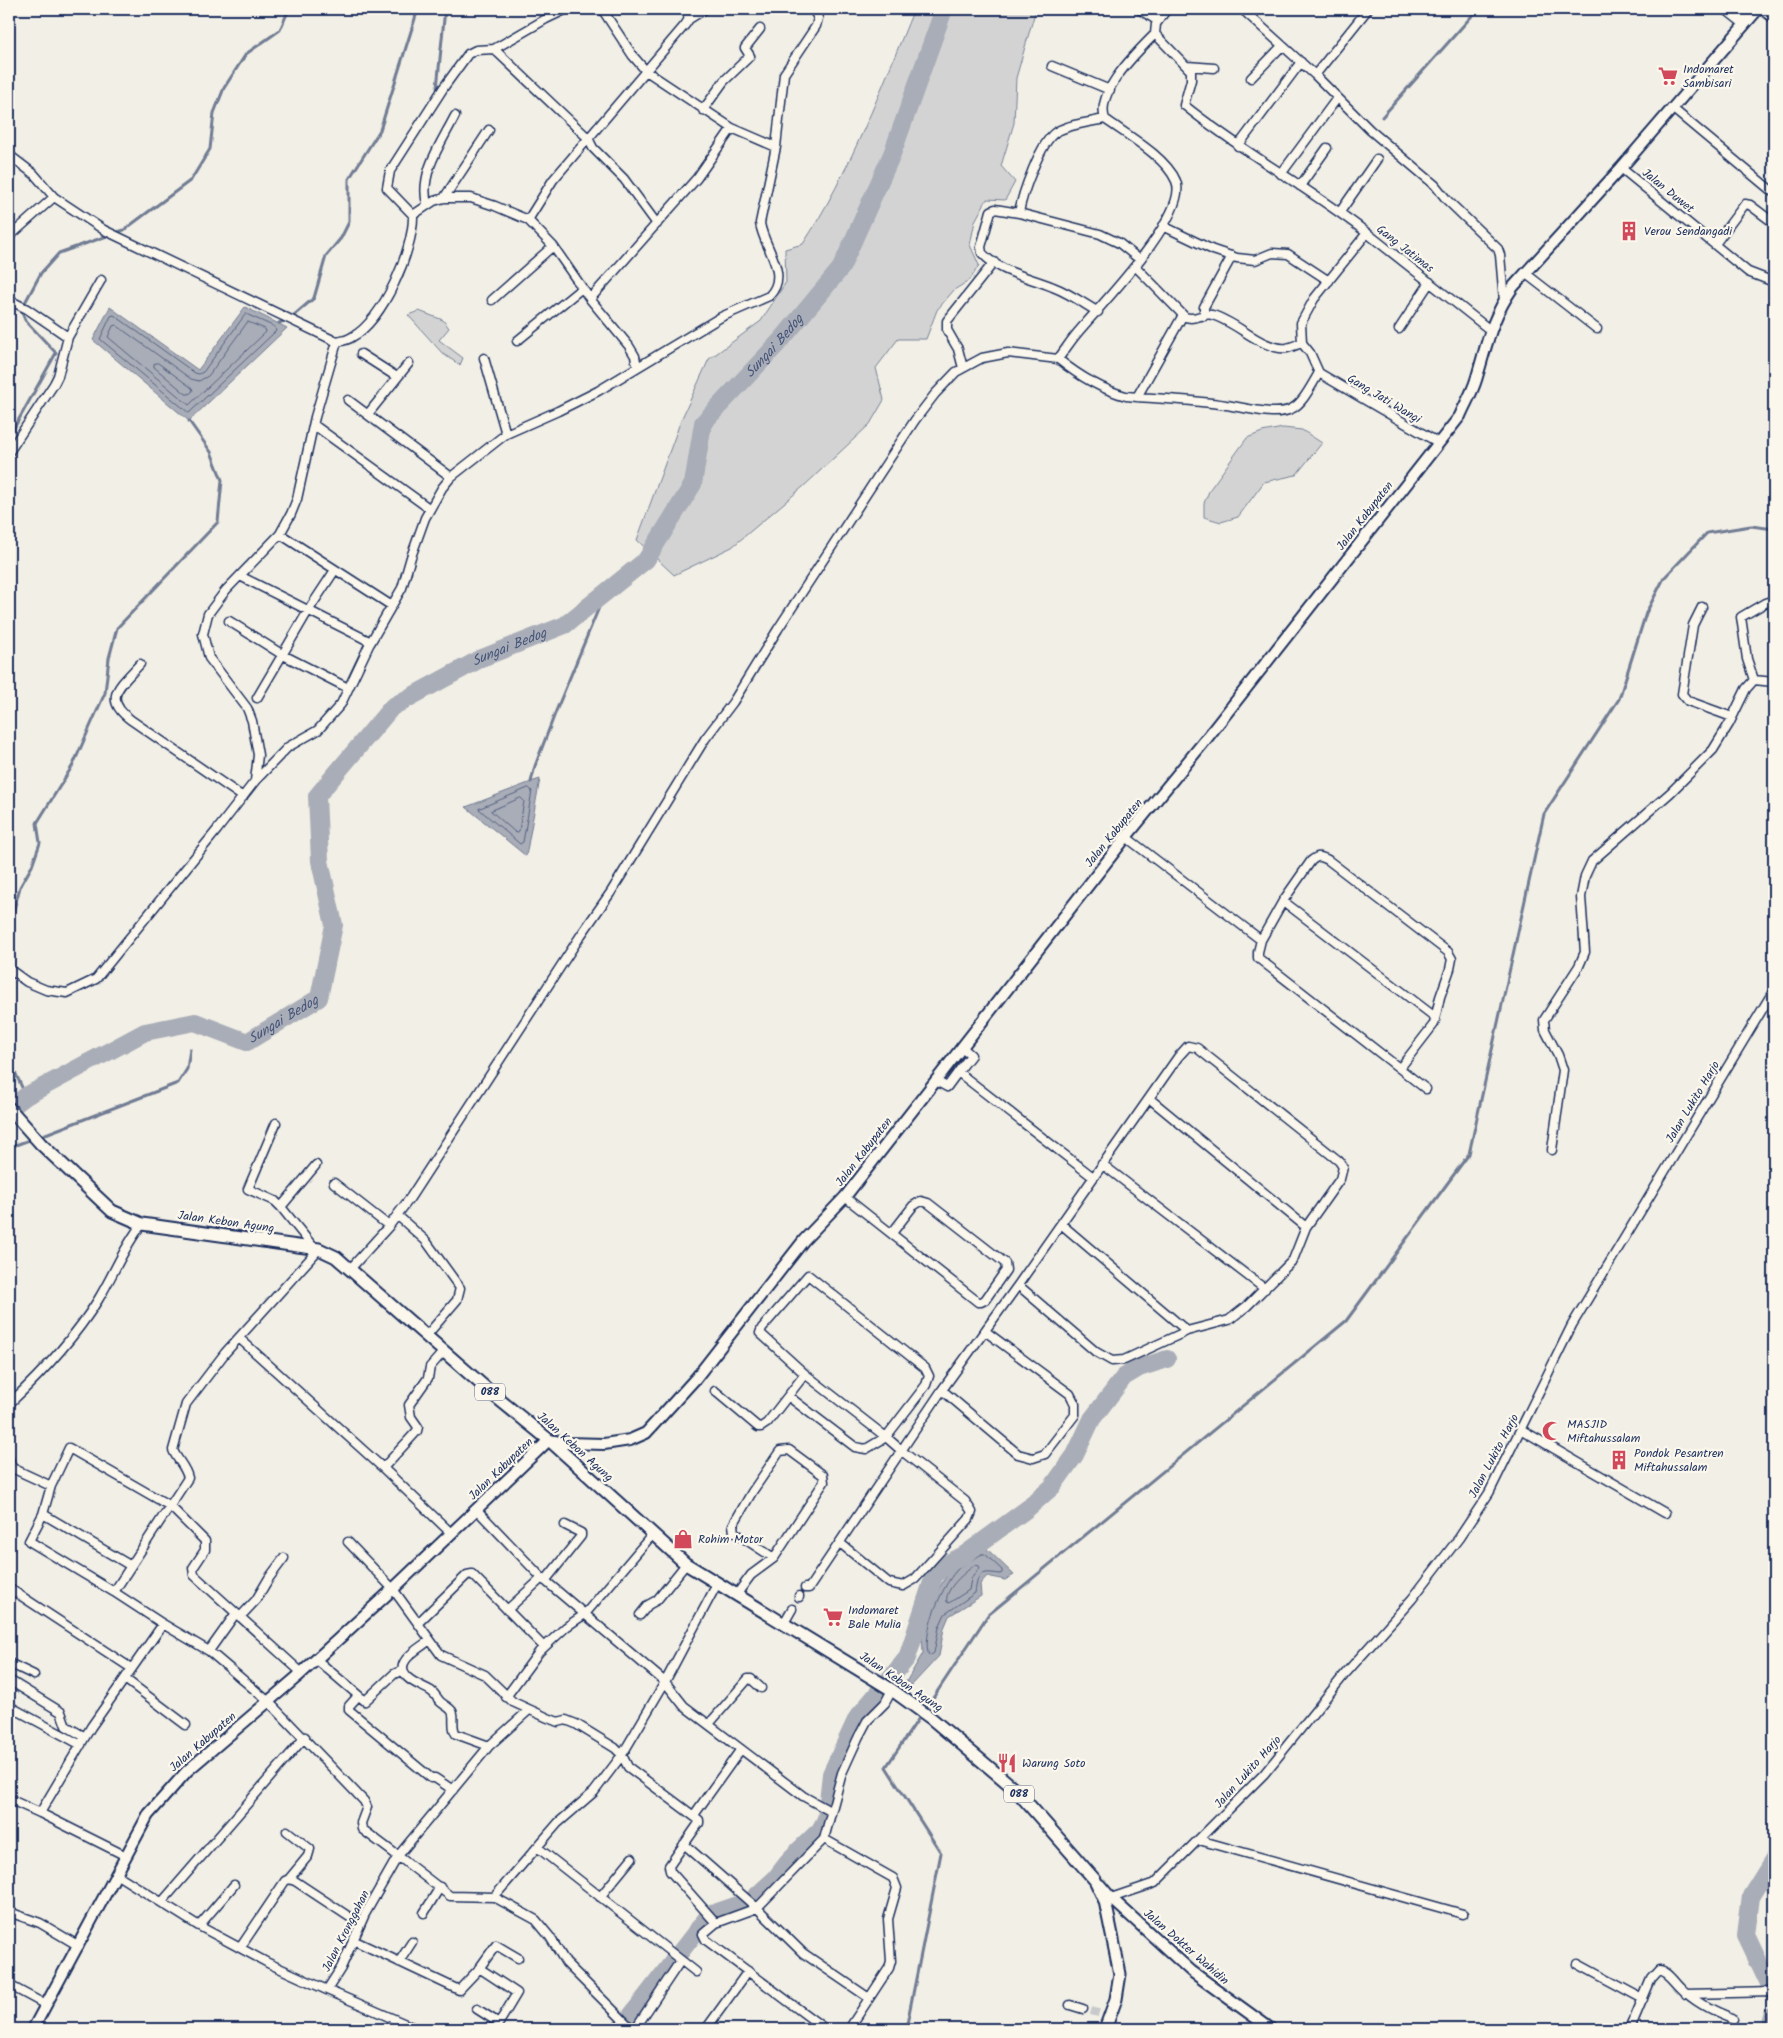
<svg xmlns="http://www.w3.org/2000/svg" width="1783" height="2038" font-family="Kalam,sans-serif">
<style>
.green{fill:#d2d3d2;stroke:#768198}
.water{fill:#a9adb7;stroke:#707b93}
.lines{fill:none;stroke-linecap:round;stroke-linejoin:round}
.shore{stroke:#546182;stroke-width:1}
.stream{stroke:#707b93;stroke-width:3}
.river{stroke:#a9adb7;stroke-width:18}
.street-tunnel{stroke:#c7c9cb;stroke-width:8;stroke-dasharray:8 4;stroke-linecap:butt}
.street-casing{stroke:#1b2f5e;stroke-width:11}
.secondary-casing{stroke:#1b2f5e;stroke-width:14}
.primary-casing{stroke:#1b2f5e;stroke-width:15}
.street{stroke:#fbf7ec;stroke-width:8}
.secondary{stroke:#fbf7ec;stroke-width:10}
.primary{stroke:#fbf7ec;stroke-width:11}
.labels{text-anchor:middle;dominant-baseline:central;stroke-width:4.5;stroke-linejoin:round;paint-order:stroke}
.shield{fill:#fbf7ec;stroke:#5e6b89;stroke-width:1}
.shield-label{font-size:11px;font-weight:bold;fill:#1b2f5e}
.poi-label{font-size:12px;fill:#1b2f5e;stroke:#fbf7ec;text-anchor:start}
.street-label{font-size:12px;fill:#1b2f5e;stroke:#fbf7ec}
.water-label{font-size:14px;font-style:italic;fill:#465579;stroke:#fbf7ec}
</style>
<rect width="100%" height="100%" fill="#f2efe6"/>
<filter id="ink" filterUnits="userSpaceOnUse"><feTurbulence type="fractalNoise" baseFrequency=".02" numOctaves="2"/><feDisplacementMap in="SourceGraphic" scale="10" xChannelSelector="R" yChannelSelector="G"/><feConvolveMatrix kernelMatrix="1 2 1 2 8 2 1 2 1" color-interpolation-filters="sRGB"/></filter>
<g filter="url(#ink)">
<!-- green -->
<path class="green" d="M914 9H1036L1016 78 1014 123 1001 166 1015 182 1005 200 987 199 975 221 970 245 979 265 970 280 954 290 937 310 926 339H898L876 368 884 400 870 424 804 486 732 547 674 575 637 540 681 420 709 359 761 321 786 282 785 249 803 244C849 174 882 87 914 9Z
M419 311 443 320 449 328 439 340 463 358 460 365 443 354 408 315Z
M1283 428 1302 430 1322 443 1296 475 1264 482 1238 517 1221 522 1204 517V503L1210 489 1247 438 1262 432Z"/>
<!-- water -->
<path class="water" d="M110 307 198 370 245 307 287 328 189 421 93 340Z
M540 779 526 856 466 807 531 782Z
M984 1546 1014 1575 1005 1580 987 1576 980 1584 981 1596 949 1616 944 1628 939 1656 912 1685 906 1682 923 1653 922 1633 936 1593 952 1567Z"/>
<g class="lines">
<!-- shore -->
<path class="shore" d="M246 314 275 327 276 331 189 413 100 339 111 316 114 315 195 373 199 374 203 372Z
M248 322 265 329 266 332 189 405 108 337 113 326 116 325 191 379 199 381 208 376Z
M158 363 192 388 193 391 189 394H186L154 367V364Z
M529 788 532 791 523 842 520 844 479 809Z
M521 798 524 801 519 831 516 833 491 811Z
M982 1554H985L1002 1570V1573L1000 1574C979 1571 978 1573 975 1593L945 1614 939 1627 934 1653 929 1656C921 1635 941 1588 956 1571 962 1564 974 1559 982 1554Z
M975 1565 978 1566 979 1568 971 1579 969 1590 949 1603 947 1602C944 1589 965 1572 975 1565Z"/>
<!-- stream -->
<path class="stream" d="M437 88 445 9
M1382 117 1478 9
M118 232 124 230 191 180 210 149 214 113 224 88 246 54 280 30 289 9
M293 316 314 298 326 256 341 238 349 222V179L380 130 418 9
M279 323 284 321
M9 437 56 353 25 320 21 310 41 273 59 253 107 236
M531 782 535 766 556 711 605 593
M9 944 12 938 13 913 20 887 32 866 40 843 37 823 73 765 105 693 109 658 117 628 218 522 222 480 211 452 189 421
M9 1064 15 1072 26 1096
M38 1137 178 1083 187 1069 190 1049
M9 1151 13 1146 32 1139
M925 1710 988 1615 1346 1321 1469 1154 1544 814 1619 699 1646 613 1664 578 1707 533 1751 526 1774 529
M906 2029 941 1853 886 1767 921 1715"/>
<!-- river -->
<g class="river">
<path id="s1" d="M9 1109 26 1096 145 1032 195 1022 247 1042 319 998 334 925 320 861 317 796 392 707 482 658 565 625 646 560 693 484 703 423 783 338 841 268 892 154 944 9"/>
<path d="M1774 1859 1751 1896 1746 1935 1774 1994"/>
<path d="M630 2017 709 1915 752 1900 775 1879 792 1857 820 1830 826 1819 831 1774 857 1718 907 1658 934 1576 948 1563 964 1555 1027 1509 1052 1487 1075 1455 1092 1419 1124 1377 1139 1368 1167 1359"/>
<path d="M619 2029H620"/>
<path d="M1771 2029 1774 2018"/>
</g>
<!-- street-tunnel -->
<path class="street-tunnel" d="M1091 2011 1106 2015"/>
<defs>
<path id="street" d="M602 9 633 56 646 71 732 128 776 147
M686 9 689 19
M1139 9 1158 21
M1167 9 1156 24 1155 34 1191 71V80L1184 105C1242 152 1308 187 1367 233
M1242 9 1315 75 1370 130 1435 185 1447 200 1498 249 1500 255 1504 301
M1725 9 1744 24
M1736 9 1749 19
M1761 9 1774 19
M494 49 588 138 593 148 624 179 657 224
M1052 66 1110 90
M1187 66 1214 68
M1315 75 1368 9
M1251 78 1282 46
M1672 108 1774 193
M703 110 724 81 750 56 745 48 760 29
M1105 119C1090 122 1070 124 1056 132 1041 141 1022 194 1019 213L1100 234 1119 243 1139 259
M1238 146 1301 62
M9 155 34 174 54 197 104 230 337 342C342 341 348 340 352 337 383 321 414 249 413 215L434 201 444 198H471L495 206 528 220 553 246 590 299 629 346 635 356 637 367
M1621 168 1748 272 1774 282
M1281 174 1335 101
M1300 186 1327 148
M444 198 489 130
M427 204C419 173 442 142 455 116
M1340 212 1377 159
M1019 213 995 209 991 211 981 247 982 253C1000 273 1030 277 1053 287 1069 293 1083 303 1098 312
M413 215 387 188 390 171 444 87 468 54 476 50 494 49 546 19 567 9
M528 220 553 180 685 25 689 19 705 9
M1163 226 1213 250 1237 258 1255 260 1272 253 1288 254 1329 281
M9 237 54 197
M1715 244 1745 204 1750 205 1774 223
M1135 266 1185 317C1198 321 1202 312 1212 315 1236 321 1263 351 1287 348 1292 347 1298 344 1302 343
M1525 273 1597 329
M590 299 697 178 732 128
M9 300 27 309 68 337
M492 300 553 246
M1204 316V307L1232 256
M1399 329 1430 282
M517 341 582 288
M361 354 397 377
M484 358 506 434
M1058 359C1079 376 1100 389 1126 396 1159 399 1194 400 1226 405 1243 407 1275 417 1291 409 1303 404 1312 384 1319 373
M963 368 958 349 947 330V321L994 262
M1319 373 1310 353 1302 343 1301 323 1314 299 1367 233 1490 330
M1319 373 1439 443
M1137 397 1183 315
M348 400 451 477
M368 414 409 363
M314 425 430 509
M9 452 54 384 58 376 68 337 101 280
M280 534 392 606
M240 576 371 642
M1702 607 1693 625 1682 694 1688 701 1732 717
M229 621 283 655 348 688
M140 664C121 685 101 698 131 720L243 797
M1754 680 1747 659 1741 617 1765 603 1774 600
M257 698 308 611 335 570
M255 781 288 747 318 730 341 704 369 645 402 588 411 557 425 518 442 488 451 477 506 434 558 411 598 391 721 317 769 296C791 274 763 247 760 223L776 147 784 74 816 26 818 18 813 9
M1126 837 1261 940 1258 952V958L1426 1089
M1283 901 1435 1017
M1261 940 1283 901 1311 861C1318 855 1320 856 1328 860L1448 952 1452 959 1450 969 1440 997 1434 1024 1400 1068
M9 969 27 982 46 990 67 993 96 979 217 830 255 781 258 755 252 721 247 708 209 658 203 634 208 614 226 590 280 534 291 514 297 499 315 417 337 342
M958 1072 971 1055 962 1047
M936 1081 947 1087 958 1072 1093 1177
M1150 1099 1306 1227
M276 1123 248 1189 275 1201 281 1207 314 1248
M1552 1150 1563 1070 1558 1055 1545 1030 1544 1020 1579 966 1585 952 1581 897 1585 876 1592 861 1670 793 1713 750 1729 724 1746 689 1754 680 1774 682
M1102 1164 1265 1289
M334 1183 389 1226
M845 1197 978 1302H981L985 1300 1006 1270 1005 1263 928 1203 921 1201 913 1206 892 1233
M281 1207 316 1165
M397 1215 426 1241 460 1288 457 1300 427 1335
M1061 1224 1187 1331
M351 1268 389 1226 410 1198 581 935 611 892 705 739 733 702 778 629 880 473 915 420 935 394 956 372 982 358 1008 353 1058 359C1065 350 1071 340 1079 331 1099 307 1190 214 1176 181 1166 157 1127 135 1105 119 1095 92 1138 51 1155 34
M808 1275 925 1368 929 1376 926 1385 886 1437 805 1374 760 1333 762 1328Z
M239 1338 383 1468 451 1533
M942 1390 1018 1454 1033 1458 1045 1454 1075 1415V1404L1070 1394 985 1331
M715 1391 758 1427H761L767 1423 805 1374
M788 1396 855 1447 866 1449 886 1437 902 1451 965 1501 972 1512 969 1519 915 1579 903 1586 889 1583 840 1543
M9 1404C42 1373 74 1339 98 1300 114 1274 123 1248 142 1224
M1522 1430 1665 1513
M9 1459 12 1468 51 1486
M383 1468 417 1431 418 1427 411 1417 409 1405 428 1378 430 1367 444 1351
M477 1510 542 1578 665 1682 684 1706 803 1796 830 1811
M43 1514 131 1566
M348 1542 393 1589 441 1655 485 1675 513 1702 548 1718 558 1722 566 1720 576 1724 615 1748 622 1755 628 1767 699 1820V1823L669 1866 670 1871 716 1923
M545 1581 581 1536V1533L565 1525
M9 1588 131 1668
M805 1588H809L942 1390 1018 1285 1178 1057 1188 1046 1197 1048 1339 1161 1343 1167 1340 1179 1306 1227 1293 1260 1247 1306 1229 1320 1187 1331 1124 1360 1112 1361 1096 1352 1018 1285
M114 1592 29 1541 43 1514 51 1486 69 1448 170 1506 205 1541V1550L193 1568 194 1575 302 1673
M737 1594 751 1575 774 1558 824 1482 823 1475 789 1450 780 1451 752 1492 733 1525 734 1532 774 1558
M799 1597V1596
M507 1610 542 1578
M640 1615 648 1605 657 1600 686 1564
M240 1617 256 1600 269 1578 284 1558
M418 1623 467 1575 472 1574 544 1647
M784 1623 792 1609
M163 1624 209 1651 236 1613
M430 1640C420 1648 392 1662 407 1677 414 1684 423 1686 431 1691 435 1694 436 1696 438 1699 441 1704 446 1705 450 1709 457 1714 450 1726 456 1734L489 1746
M317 1660 365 1701 394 1674 403 1670
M9 1663 34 1675
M125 1679 186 1725
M9 1680 61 1712 66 1726 85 1737
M358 1696 349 1706V1710L431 1778H435L453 1790
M506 1697 539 1652 566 1627 585 1614 652 1535
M9 1706 81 1745
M529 1710 489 1746 398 1856 450 1896 494 1897 536 1920 550 1937 566 1963 632 2029
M709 1724 748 1679H751L761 1688
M9 1799 40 1813 91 1727 163 1624 114 1592 188 1478C186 1467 177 1460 173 1450L186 1404 225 1353 319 1249
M40 1813 126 1856
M694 1815 741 1749
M287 1831 310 1849 308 1856 289 1879
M824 1839 893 1878 897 1888 888 1919 891 1961 889 1968 849 2029
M1199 1840 1463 1914
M684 1844 757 1908 803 1953 869 1998
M537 1847 696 1972
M116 1874 199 1926 268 1963 327 1990 341 1968 365 1914 398 1856 362 1829 361 1823 367 1807 364 1801 269 1702 209 1651
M494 1897 558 1823 594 1792 622 1755 665 1682 717 1584
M600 1897 632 1858
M1108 1899 1155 1883 1264 1774 1345 1674 1412 1599 1459 1538 1489 1493 1572 1325 1774 990
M162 1902 305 1737
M9 1912 40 1923 79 1946
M424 1913 440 1887
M199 1926 234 1885
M353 1940 459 1990 478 1970 496 1945 518 1958
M240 1948 285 1881 289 1879 295 1881 360 1924
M399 1962 412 1942
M1578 1964 1643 1999
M9 1985 46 2005
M327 1990 417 2029
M1686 1994 1774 1992
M1070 2005 1083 2009
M477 2009 499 2023 517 1993 479 1968
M635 2029 681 1960
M706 2029 748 1971
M825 2029 706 1940 703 1934 716 1923 757 1908 824 1839 842 1773 858 1738 867 1721 885 1703 892 1690
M1630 2029 1651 1979 1659 1970C1668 1971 1674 1981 1680 1987 1694 2002 1714 2012 1734 2019"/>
<path id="secondary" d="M1100 1885 1111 1898 1191 1971 1271 2029
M33 2029 148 1815 164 1797 187 1771 297 1677 393 1589 549 1440 565 1443 604 1444 630 1440 646 1433 696 1378 804 1240 845 1197 1126 837 1203 743 1460 416C1465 404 1472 393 1476 380 1487 344 1491 319 1513 287L1621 168 1758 9"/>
<path id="primary" d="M9 1108 41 1144 112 1211 142 1224 319 1249 336 1257 496 1397 549 1440 686 1564 892 1690 932 1719 1016 1790 1095 1880 1105 1901 1120 1974 1116 1999 1105 2029"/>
</defs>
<!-- street casing -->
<use href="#street" class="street-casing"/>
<!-- secondary casing -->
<use href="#secondary" class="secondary-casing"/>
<!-- primary casing -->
<use href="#primary" class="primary-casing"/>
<!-- street -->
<use href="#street" class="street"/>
<!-- secondary -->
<use href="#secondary" class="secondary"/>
<!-- primary -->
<use href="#primary" class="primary"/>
</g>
</g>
<!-- icons -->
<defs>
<symbol id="supermarket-bare" viewBox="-9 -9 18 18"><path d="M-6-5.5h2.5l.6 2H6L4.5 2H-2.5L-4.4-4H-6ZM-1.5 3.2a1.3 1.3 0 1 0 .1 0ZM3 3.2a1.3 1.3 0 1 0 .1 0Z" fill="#d1495b" stroke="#fbf7ec" stroke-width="2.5" paint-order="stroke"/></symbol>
<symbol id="building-bare" viewBox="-9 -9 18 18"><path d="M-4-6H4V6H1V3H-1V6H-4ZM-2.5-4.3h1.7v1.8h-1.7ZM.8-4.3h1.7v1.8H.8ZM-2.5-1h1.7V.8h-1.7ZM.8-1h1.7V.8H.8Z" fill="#d1495b" stroke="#fbf7ec" stroke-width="2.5" paint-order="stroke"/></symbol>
<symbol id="mosque-bare" viewBox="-9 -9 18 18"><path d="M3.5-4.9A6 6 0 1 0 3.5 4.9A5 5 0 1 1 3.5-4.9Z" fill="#d1495b" stroke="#fbf7ec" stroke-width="2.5" paint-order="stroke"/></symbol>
<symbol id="shop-bare" viewBox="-9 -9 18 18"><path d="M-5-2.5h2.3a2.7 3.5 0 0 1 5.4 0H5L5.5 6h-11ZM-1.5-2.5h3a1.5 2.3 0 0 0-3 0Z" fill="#d1495b" stroke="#fbf7ec" stroke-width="2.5" paint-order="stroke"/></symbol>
<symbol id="restaurant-bare" viewBox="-9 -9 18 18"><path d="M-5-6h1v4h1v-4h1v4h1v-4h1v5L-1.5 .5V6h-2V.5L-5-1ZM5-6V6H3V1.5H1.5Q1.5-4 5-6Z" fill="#d1495b" stroke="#fbf7ec" stroke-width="2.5" paint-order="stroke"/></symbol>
</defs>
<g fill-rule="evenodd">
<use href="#supermarket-bare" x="1654" y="62" width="28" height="28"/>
<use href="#building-bare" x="1615" y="217" width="28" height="28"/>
<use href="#mosque-bare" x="1538" y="1417" width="28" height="28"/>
<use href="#building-bare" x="1605" y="1446" width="28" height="28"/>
<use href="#shop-bare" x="669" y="1525" width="28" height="28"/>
<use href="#supermarket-bare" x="819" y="1603" width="28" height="28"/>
<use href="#restaurant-bare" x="993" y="1749" width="28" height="28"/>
</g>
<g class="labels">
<!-- shield labels -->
<g class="shield">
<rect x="475" y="1383.5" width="30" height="17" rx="4"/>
<rect x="1004" y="1785.5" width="30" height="17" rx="4"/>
</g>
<g class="shield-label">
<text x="490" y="1392">088</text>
<text x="1019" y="1794">088</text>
</g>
<!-- poi labels -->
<g class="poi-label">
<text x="1683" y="69">Indomaret<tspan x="1683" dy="14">Sambisari</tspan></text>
<text x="1644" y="231">Verou Sendangadi</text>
<text x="1567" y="1424">MASJID<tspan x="1567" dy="14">Miftahussalam</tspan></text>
<text x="1634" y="1453">Pondok Pesantren<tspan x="1634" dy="14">Miftahussalam</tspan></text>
<text x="698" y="1539">Rohim Motor</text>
<text x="848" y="1610">Indomaret<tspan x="848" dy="14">Bale Mulia</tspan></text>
<text x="1022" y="1763">Warung Soto</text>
</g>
<!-- street labels -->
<g class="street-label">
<text transform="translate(1668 191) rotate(39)">Jalan Duwet</text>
<text transform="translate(1405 249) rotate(38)">Gang Jatimas</text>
<text transform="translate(1384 399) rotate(31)">Gang Jati Wangi</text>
<text transform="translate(1365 516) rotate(-52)">Jalan Kabupaten</text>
<text transform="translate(1114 833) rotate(-51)">Jalan Kabupaten</text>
<text transform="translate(1693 1102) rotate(-59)">Jalan Lukito Harjo</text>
<text transform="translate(864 1152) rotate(-52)">Jalan Kabupaten</text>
<text transform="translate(226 1222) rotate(8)">Jalan Kebon Agung</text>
<text transform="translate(575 1447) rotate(42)">Jalan Kebon Agung</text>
<text transform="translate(1494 1456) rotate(-62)">Jalan Lukito Harjo</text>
<text transform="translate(501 1469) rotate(-44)">Jalan Kabupaten</text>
<text transform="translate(901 1682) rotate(34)">Jalan Kebon Agung</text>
<text transform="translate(203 1742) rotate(-41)">Jalan Kabupaten</text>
<text transform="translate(1248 1772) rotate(-48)">Jalan Lukito Harjo</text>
<text transform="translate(346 1931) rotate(-63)">Jalan Kronggahan</text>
<text transform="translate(1186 1947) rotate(41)">Jalan Dokter Wahidin</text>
</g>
<!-- water labels -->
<g class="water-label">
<text stroke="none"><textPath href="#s1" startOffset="1221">Sungai Bedog</textPath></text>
<text stroke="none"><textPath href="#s1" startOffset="801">Sungai Bedog</textPath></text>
<text stroke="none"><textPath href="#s1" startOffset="306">Sungai Bedog</textPath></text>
</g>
</g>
<!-- margin -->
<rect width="1783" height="2038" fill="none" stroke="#fbf7ec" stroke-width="30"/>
<rect x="15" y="15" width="1753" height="2008" fill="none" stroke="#1b2f5e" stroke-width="2" filter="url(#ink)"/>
</svg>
